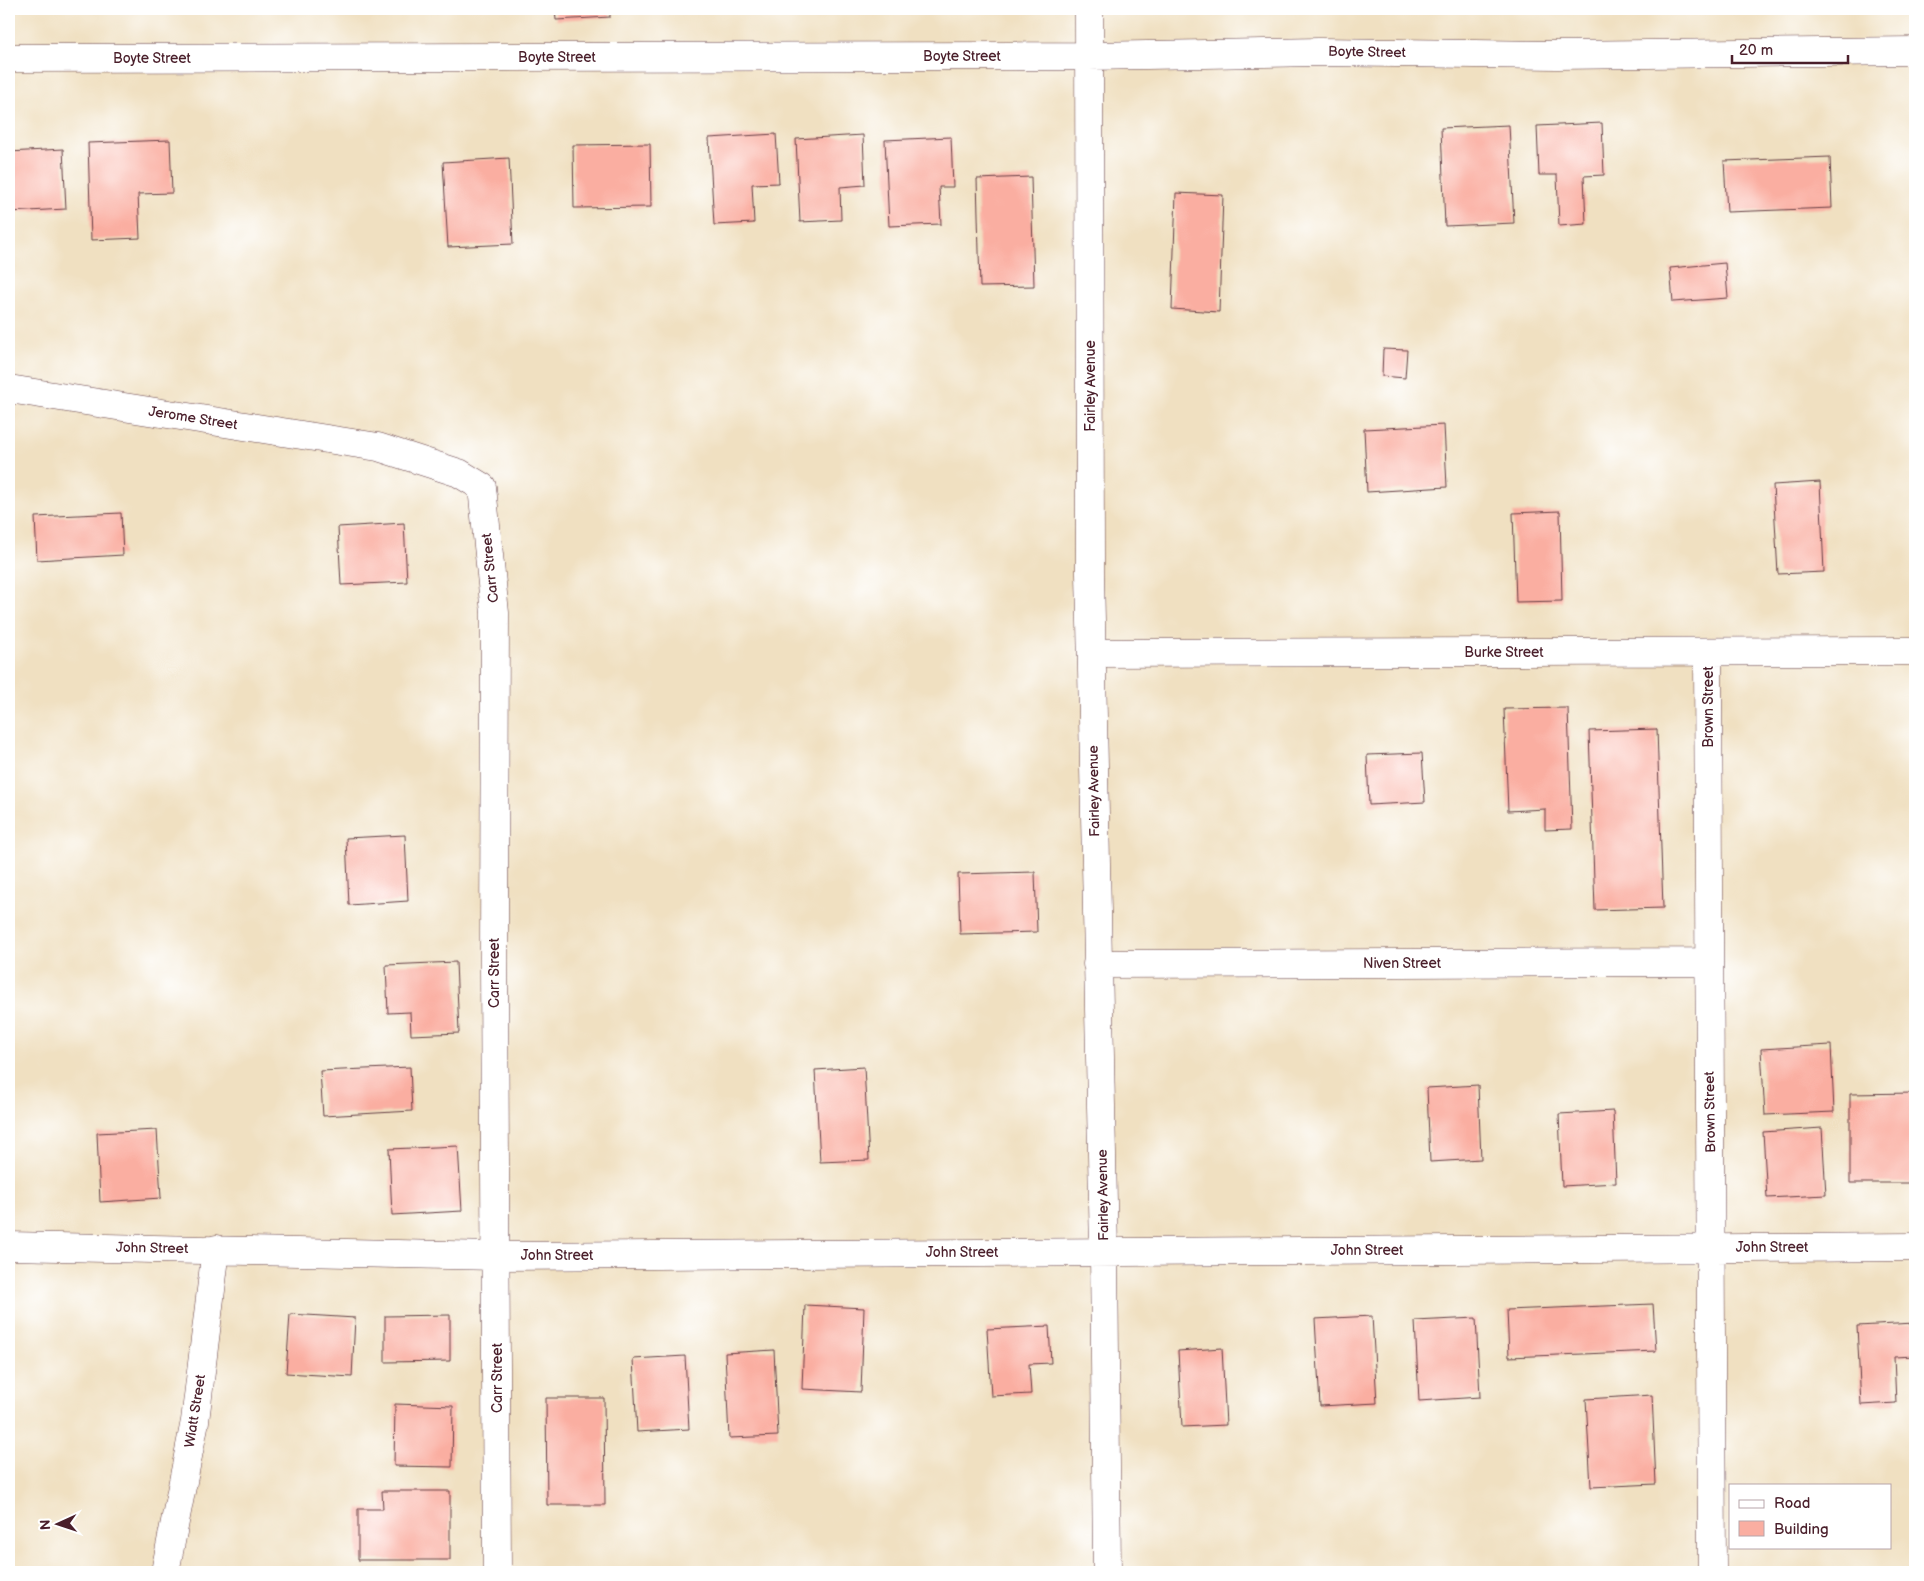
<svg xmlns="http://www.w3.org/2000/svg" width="1924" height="1581" font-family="'Balsamiq Sans',sans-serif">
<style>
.building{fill:#faaea1}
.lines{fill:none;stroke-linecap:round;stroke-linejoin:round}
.minor-casing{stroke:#633c42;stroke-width:29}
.minor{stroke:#fff;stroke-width:28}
.labels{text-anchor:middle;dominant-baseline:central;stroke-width:4;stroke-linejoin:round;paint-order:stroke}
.street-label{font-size:14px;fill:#4a1f2b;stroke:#fff}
</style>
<rect width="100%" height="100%" fill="#fff"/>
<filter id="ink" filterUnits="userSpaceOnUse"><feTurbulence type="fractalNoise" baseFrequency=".02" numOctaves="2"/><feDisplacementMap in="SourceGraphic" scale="10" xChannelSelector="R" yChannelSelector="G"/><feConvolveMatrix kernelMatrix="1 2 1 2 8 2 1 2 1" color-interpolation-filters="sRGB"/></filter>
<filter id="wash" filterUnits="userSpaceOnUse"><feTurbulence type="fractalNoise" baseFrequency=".0096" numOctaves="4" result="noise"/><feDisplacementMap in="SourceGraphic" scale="20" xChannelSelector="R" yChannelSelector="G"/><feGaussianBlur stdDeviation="1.12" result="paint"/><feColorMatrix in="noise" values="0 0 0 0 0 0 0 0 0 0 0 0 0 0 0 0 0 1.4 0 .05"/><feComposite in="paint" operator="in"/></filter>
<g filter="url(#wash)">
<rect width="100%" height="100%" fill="#f0e0c1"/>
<g id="blocks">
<!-- building -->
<path class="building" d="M555 9H610V17L556 20Z
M1602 123 1604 175 1584 176 1586 224 1559 226 1557 175H1539L1537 126Z
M1509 125 1514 223 1445 226 1441 128Z
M776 134 779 183 752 184 754 223 714 225 709 138Z
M863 135 865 185 840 187 841 220 800 222 796 139Z
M951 137 953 187H939L941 224 889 226 885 140Z
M170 140 172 193 138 194 140 238 91 240 88 143Z
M650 144 651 207 574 208 573 145Z
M63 149 66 209 9 212V152Z
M1830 157 1832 208 1727 212 1724 161Z
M509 158 513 244 448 247 443 162Z
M1031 177 1034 286 980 287 977 179Z
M1176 193 1223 195 1219 312 1172 309Z
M1725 263 1728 298 1673 302 1670 268Z
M1383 349 1407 350 1405 378 1382 376Z
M1444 425 1447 487 1367 492 1364 429Z
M1820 482 1824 572 1778 574 1773 485Z
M1560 511 1562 601 1516 602 1513 513Z
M121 513 123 555 37 560 35 517Z
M404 523 407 582 341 585 338 527Z
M1568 708 1572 829 1545 830V809L1508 811 1504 709Z
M1657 729 1663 908 1595 910 1589 731Z
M1422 753 1425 802 1369 805 1367 755Z
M405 835 408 901 349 905 346 838Z
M1035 872 1037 932 960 934 958 874Z
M456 962 459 1033 411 1035 410 1012 388 1013 386 965Z
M1831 1045 1834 1112 1765 1115 1761 1049Z
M410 1067 412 1111 323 1116 320 1071Z
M864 1067 869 1160 820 1162 815 1070Z
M1478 1085 1481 1159 1430 1162 1427 1088Z
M1915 1093V1183H1850V1094Z
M1613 1111 1616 1183 1562 1186 1559 1114Z
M1822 1128 1826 1195 1767 1198 1763 1132Z
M157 1130 161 1198 100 1202 97 1133Z
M458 1146 462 1211 392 1215 389 1149Z
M1653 1304 1656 1351 1509 1357 1507 1310Z
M805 1305 864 1308 861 1392 802 1389Z
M290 1314 355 1318 352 1377 286 1373Z
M450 1315V1361L385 1362V1316Z
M1372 1316 1377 1403 1320 1406 1315 1319Z
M1476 1318 1480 1397 1419 1401 1415 1321Z
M1915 1323V1356L1894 1357 1896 1403 1861 1405 1857 1326Z
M1049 1326 1051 1363 1029 1364 1031 1394 991 1396 987 1329Z
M1222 1348 1226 1425 1182 1427 1178 1351Z
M774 1350 778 1436 729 1438 725 1353Z
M685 1356 689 1429 637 1432 633 1359Z
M1652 1395 1656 1484 1591 1487 1586 1399Z
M546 1398H604L605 1505H547Z
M395 1404 453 1406 452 1467 394 1466Z
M382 1491H450V1560H358V1509H383Z"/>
</g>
</g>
<g filter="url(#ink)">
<use href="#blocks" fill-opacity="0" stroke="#633c42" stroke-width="1"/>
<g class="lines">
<defs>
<path id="minor" d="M1089 9 1090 573 1104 1251 1107 1572
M9 58 1089 56 1319 52 1557 55 1915 51
M9 389 378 447 459 473 482 487 495 613 494 961 497 1572
M1708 652C1708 959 1712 1265 1712 1572
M1092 653 1915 651
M1097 964 1708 962
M9 1246 497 1256 1915 1247
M165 1572 195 1421 216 1249"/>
</defs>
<!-- minor casing -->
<use href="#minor" class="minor-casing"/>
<!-- minor -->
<use href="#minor" class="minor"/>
</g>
</g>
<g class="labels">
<!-- street labels -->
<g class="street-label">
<text transform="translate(1367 52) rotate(1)">Boyte Street</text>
<text x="962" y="56">Boyte Street</text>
<text x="557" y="57">Boyte Street</text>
<text x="152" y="58">Boyte Street</text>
<text transform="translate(1090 386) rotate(-90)">Fairley Avenue</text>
<text transform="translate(193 418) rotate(9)">Jerome Street</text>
<text transform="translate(490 568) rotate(-96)">Carr Street</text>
<text x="1504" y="652">Burke Street</text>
<text transform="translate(1708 707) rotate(-90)">Brown Street</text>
<text transform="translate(1094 791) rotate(-91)">Fairley Avenue</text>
<text x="1402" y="963">Niven Street</text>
<text transform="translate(494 973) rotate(-90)">Carr Street</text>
<text transform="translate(1710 1112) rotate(-91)">Brown Street</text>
<text transform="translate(1103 1195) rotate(-91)">Fairley Avenue</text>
<text x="1772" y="1247">John Street</text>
<text transform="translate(152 1248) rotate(1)">John Street</text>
<text x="1367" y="1250">John Street</text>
<text x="962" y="1252">John Street</text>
<text x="557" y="1255">John Street</text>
<text transform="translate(497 1378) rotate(-90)">Carr Street</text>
<text transform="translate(195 1411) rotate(-81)">Wiatt Street</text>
</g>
</g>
<!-- margin -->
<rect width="1924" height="1581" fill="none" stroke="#fff" stroke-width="30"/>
<!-- legend -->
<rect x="1729" y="1484" width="162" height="65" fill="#ffffff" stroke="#b7a5aa"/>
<rect x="1739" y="1500" width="25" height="8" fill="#ffffff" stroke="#b7a5aa"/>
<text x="1774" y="1508" font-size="15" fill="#4a1f2b">Road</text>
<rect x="1739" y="1521" width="25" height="15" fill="#faaea1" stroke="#b7a5aa"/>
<text x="1774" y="1534" font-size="15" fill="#4a1f2b">Building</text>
<!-- north arrow -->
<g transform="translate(58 1524) rotate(267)" stroke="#ffffff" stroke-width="4" paint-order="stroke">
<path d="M0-4L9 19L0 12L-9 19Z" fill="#4a1f2b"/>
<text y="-8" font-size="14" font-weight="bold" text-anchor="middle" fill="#4a1f2b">N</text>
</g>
<!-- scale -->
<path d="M1732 55v8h116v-8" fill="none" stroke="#4a1f2b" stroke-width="2.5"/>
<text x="1739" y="55" font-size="15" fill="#4a1f2b" stroke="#ffffff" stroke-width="4" paint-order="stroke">20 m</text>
</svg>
